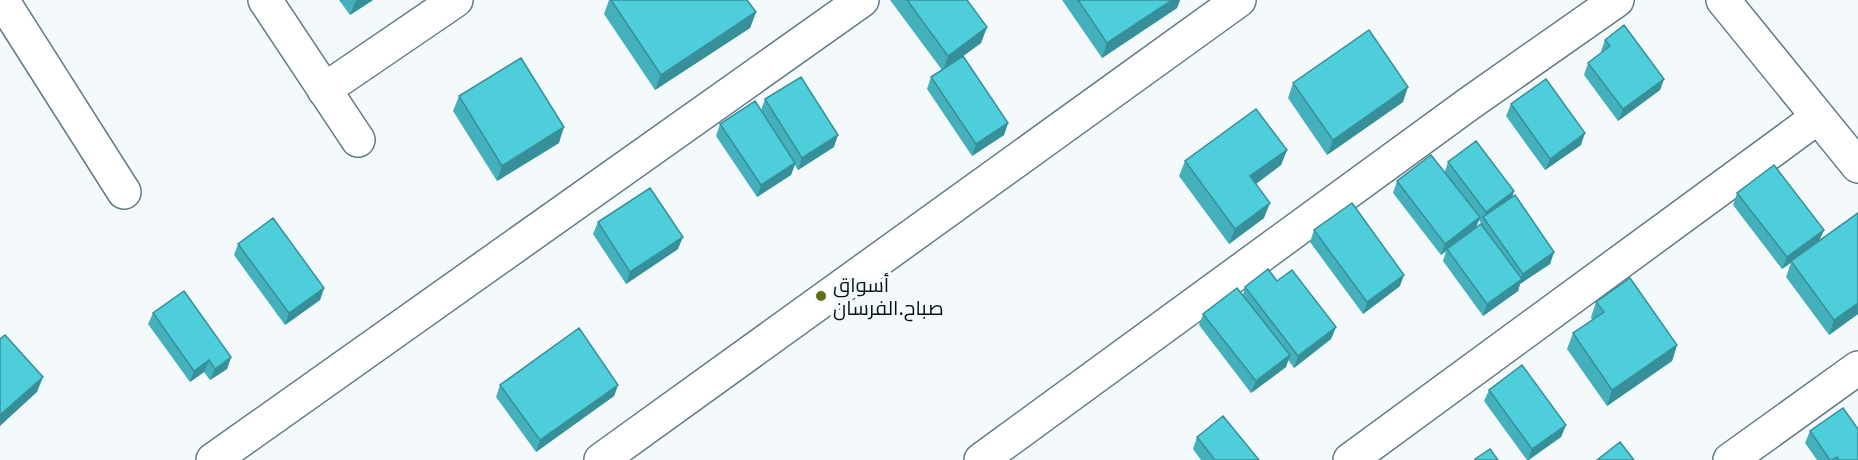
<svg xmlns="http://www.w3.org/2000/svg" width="1858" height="460" font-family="'Noto Sans',Cairo,sans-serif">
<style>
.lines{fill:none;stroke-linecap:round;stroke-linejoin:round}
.minor-casing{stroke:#627b86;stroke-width:36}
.minor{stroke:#fff;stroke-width:33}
.wall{fill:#43b0bb;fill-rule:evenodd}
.shaded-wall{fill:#379099}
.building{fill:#4ecdda;stroke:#379099;stroke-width:1.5}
.poi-dot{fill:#666e15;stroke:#f4fafc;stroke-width:2}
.labels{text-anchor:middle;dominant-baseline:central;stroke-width:6;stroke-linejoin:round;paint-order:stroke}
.poi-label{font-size:20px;fill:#091317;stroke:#f4fafc;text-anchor:start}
</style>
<rect width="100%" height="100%" fill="#f4fafc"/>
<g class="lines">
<defs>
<path id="minor" d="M2 0 124 192
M265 0 358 140
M1723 0 1858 166
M324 90 456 0
M213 460 862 0
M601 460 1239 0
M981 460 1470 103 1617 0
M1350 460 1818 117
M1730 460 1858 368"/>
</defs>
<!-- minor casing -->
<use href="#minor" class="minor-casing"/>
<!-- minor -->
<use href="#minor" class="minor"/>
</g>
<!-- wall -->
<path class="wall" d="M339 0H373L350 15Z
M609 0H747L756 12 750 28 655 90 604 14Z
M890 0H967L987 27 981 43 963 56 1008 123 1004 135 972 156 927 89 931 77 942 70Z
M1062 0H1180L1177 8 1102 58Z
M1605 40 1664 79 1660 90 1618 121 1584 75 1588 63 1602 53 1601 51Z
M1293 83 1403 102 1327 155 1288 98Z
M459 96 559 143 497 181 453 111Z
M765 99 834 147 798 170 795 165 791 175 757 197 716 136 720 124 761 110Z
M1511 104 1581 145 1545 170 1506 116Z
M1287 150 1281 165 1256 184 1264 218 1229 244 1179 176 1185 161Z
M1448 162 1514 191 1512 197 1554 252 1550 264 1520 284 1518 291 1483 316 1443 261 1446 251 1441 255 1393 193 1397 181 1445 171ZM1479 220 1481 223 1476 228Z
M1737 193 1824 230 1819 241 1858 213V314L1829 335 1786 277 1791 263 1782 269 1733 205Z
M598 222 678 249 626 284 593 234Z
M1314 230 1400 286 1363 314 1310 242Z
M238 244 324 288 320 300 285 325 234 255Z
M1277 281 1336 327 1331 339 1294 368 1288 360 1286 367 1251 393 1199 325 1203 314 1243 294 1245 287Z
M1596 302 1677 345 1672 361 1607 406 1567 349 1573 333 1592 320 1591 317Z
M153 313 231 357 227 369 210 380 204 372 190 382 148 324Z
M500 385H618L614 396 536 452 496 397Z
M1489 390 1566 425 1561 437 1529 460H1527L1484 401Z
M1810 431 1858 460H1817L1805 443Z
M1197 437 1259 460H1201L1193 449Z"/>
<!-- shaded-wall -->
<path class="shaded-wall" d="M356 0H373L350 15Z
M1172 0H1180L1177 8 1102 58 1107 43Z
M756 12 750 28 655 90 661 75Z
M987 27 981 43 943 71 948 56Z
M1664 79 1660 90 1618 121 1623 109Z
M1408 87 1403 102 1327 155 1333 140Z
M1008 123 1004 135 972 156 976 144Z
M564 127 559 143 497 181 502 166Z
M1585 133 1581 145 1545 170 1550 159Z
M838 135 834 147 798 170 802 158Z
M1287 150 1281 165 1245 192 1250 176Z
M795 163 791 175 757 197 761 185Z
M1514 191 1510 203 1484 218 1486 212Z
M1270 203 1264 218 1229 244 1235 229Z
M1480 217 1476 228 1447 249 1446 251 1441 255 1445 244Z
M1824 230 1819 241 1782 269 1787 257Z
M683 237 678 249 626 284 630 272Z
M1554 252 1550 264 1520 284 1518 291 1483 316 1487 304 1520 280 1523 274Z
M1404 275 1400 286 1363 314 1367 302Z
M324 288 320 300 285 325 289 313Z
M1858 303V314L1829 335 1834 320Z
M1336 327 1331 339 1294 368 1298 356Z
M1677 345 1672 361 1607 406 1612 390Z
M1290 355 1286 367 1251 393 1256 381Z
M231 357 227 369 210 380 215 369Z
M209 360 204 372 190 382 194 371Z
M43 377 37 392 0 426V415Z
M618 385 614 396 536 452 540 440Z
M1566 425 1561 437 1528 460 1532 449Z"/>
<!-- building -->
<path class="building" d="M611 0H747L756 12 661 75Z
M907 0H967L987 27 948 56Z
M1078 0H1172L1107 43Z
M1624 25 1664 79 1623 109 1588 63 1610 46 1605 40Z
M1369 30 1408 87 1333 140 1293 83Z
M963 56 1008 123 976 144 931 77Z
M521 58 564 127 502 166 459 96Z
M801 77 838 135 802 158 765 99Z
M1546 79 1585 133 1550 159 1511 104Z
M755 101 795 163 761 185 720 124Z
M1256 109 1287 150 1250 176 1270 203 1235 229 1185 161Z
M1476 141 1514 191 1486 212 1448 162Z
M1431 155 1480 217 1445 244 1397 181Z
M1774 165 1824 230 1787 257 1737 193Z
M650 188 683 237 630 272 598 222Z
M1515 195 1554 252 1523 274 1483 217Z
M1352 203 1404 275 1367 302 1314 230Z
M1858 213V303L1834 320 1791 261Z
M273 218 324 288 289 313 238 244Z
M1481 224 1522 279 1487 304 1447 249Z
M1268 269 1277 281 1292 270 1336 327 1298 356 1245 287Z
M1630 278 1677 345 1612 390 1573 333 1604 312 1596 302Z
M1237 288 1290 355 1256 381 1203 314Z
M184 291 231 357 215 369 209 360 194 371 153 313Z
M579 328 618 385 540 440 500 385Z
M5 335 43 377 0 415V339Z
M1522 365 1566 425 1532 449 1489 390Z
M1843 408 1858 429V460H1839L1837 457 1832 460H1830L1810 431Z
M1223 416 1259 460H1215L1197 437Z
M1620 442 1634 460H1597Z
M1490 449 1498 460H1476L1475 459Z"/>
<!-- markers -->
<circle class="poi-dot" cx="821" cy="296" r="6"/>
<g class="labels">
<!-- poi labels -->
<g class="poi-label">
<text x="833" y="284">أسواق<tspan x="833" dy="23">صباح.الفرسان</tspan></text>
</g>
</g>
</svg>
